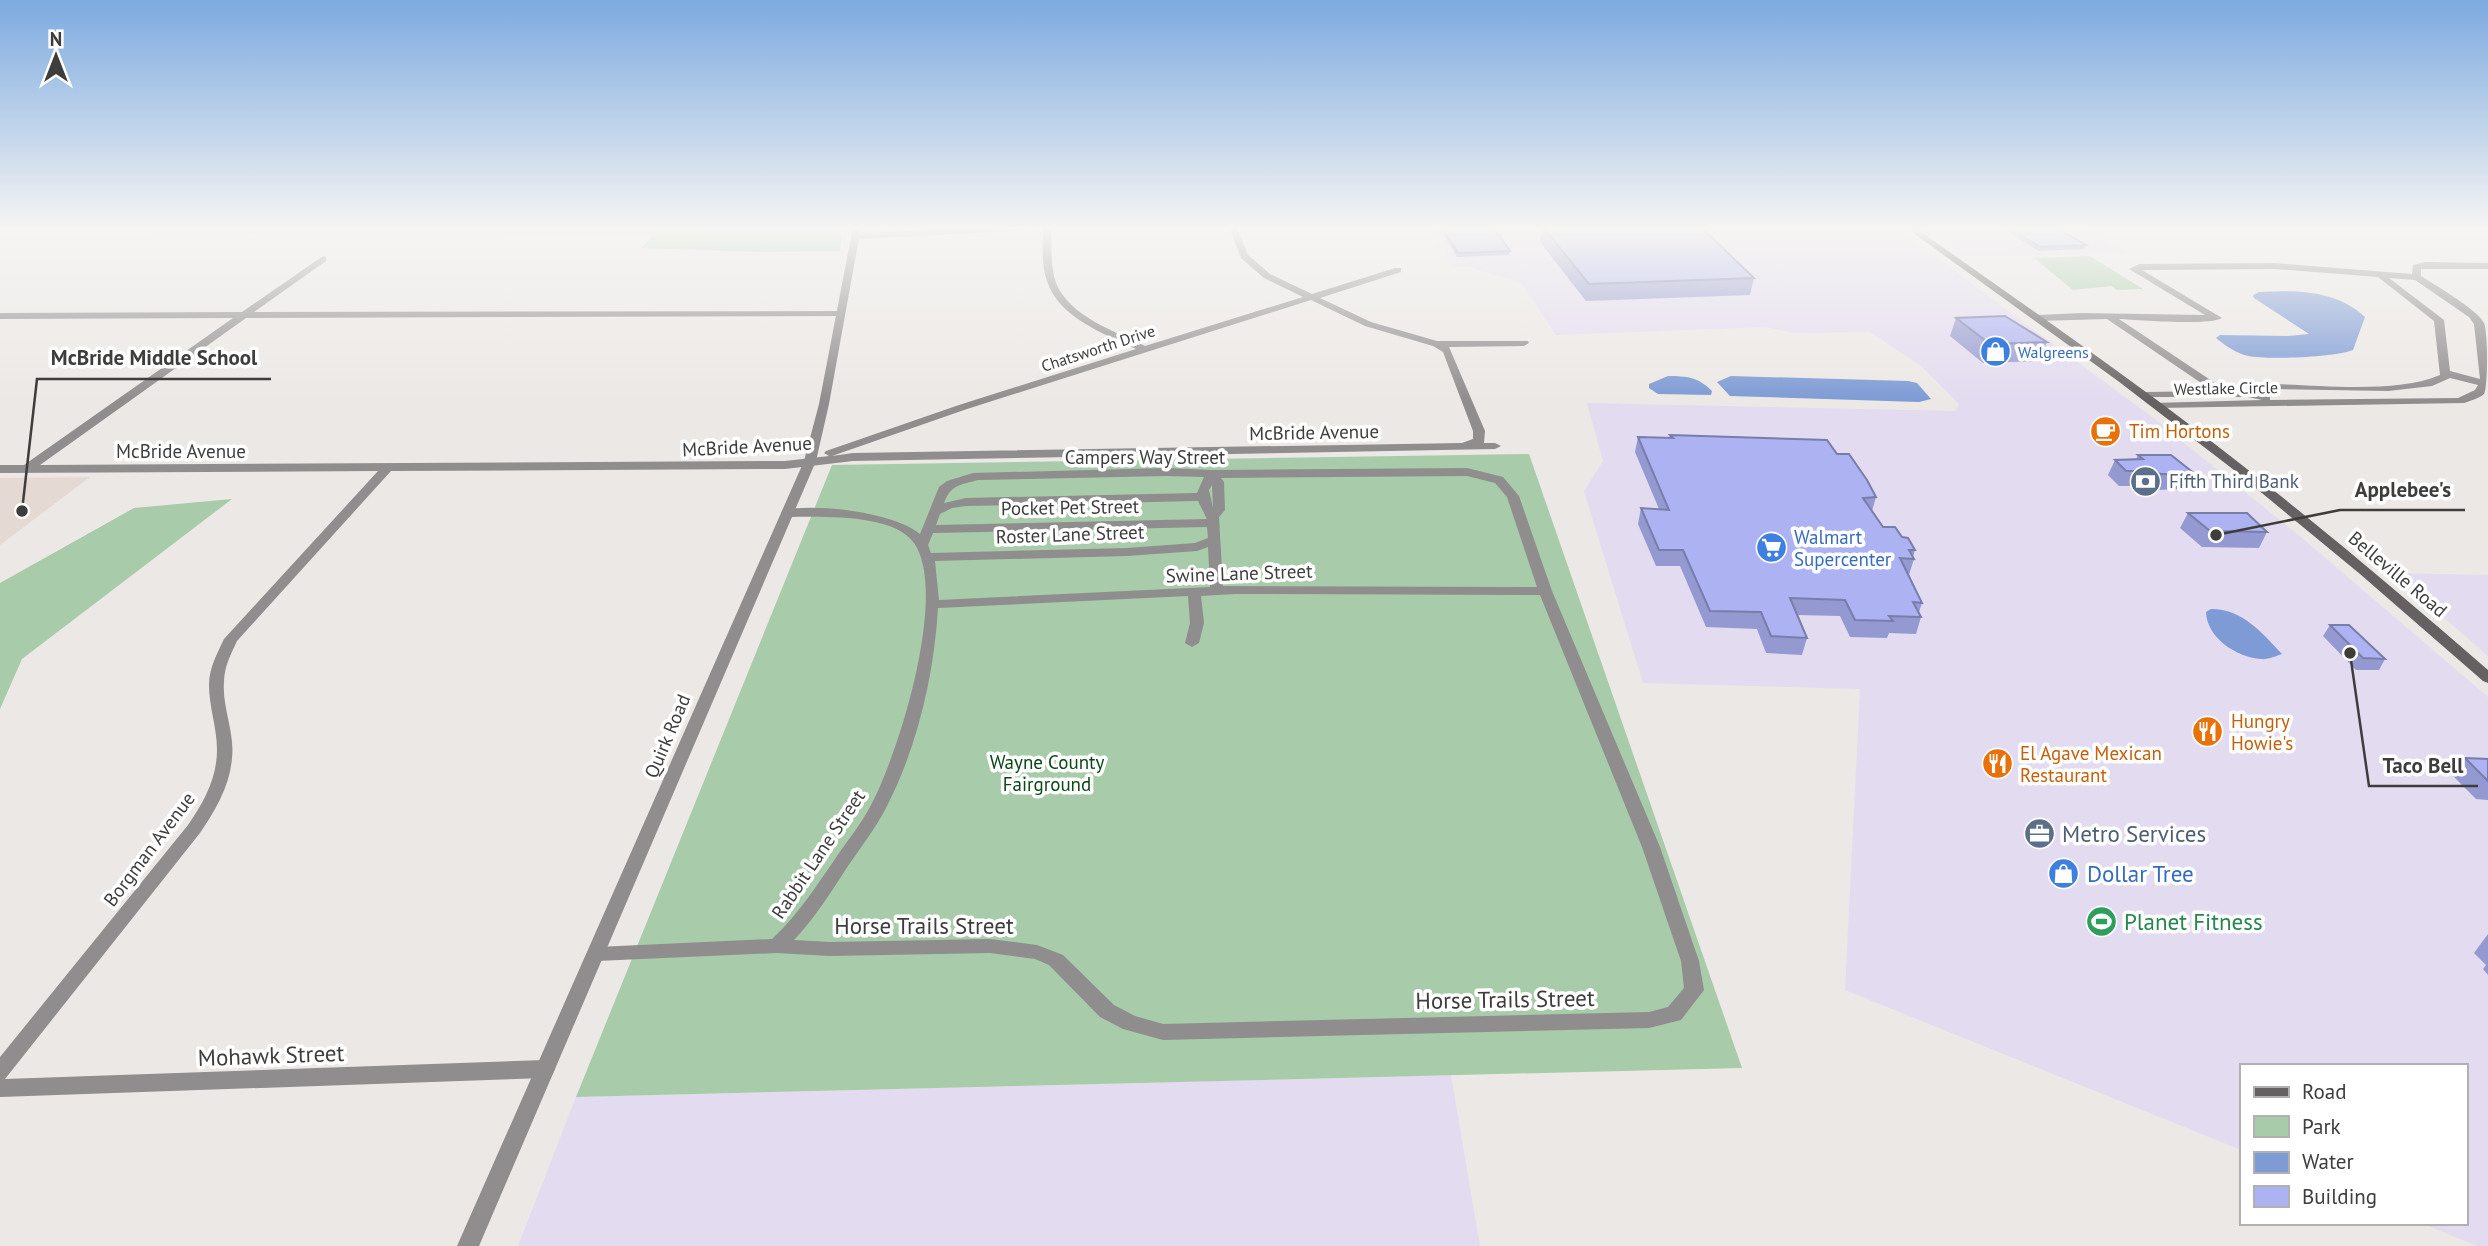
<svg xmlns="http://www.w3.org/2000/svg" width="2488" height="1246" font-family="'PT Sans',sans-serif">
<style>
.commercial{fill:#e3dbf0}
.built{fill:#e5d9d3}
.green{fill:#a8cba9}
.water{fill:#7e9bd5}
.lines{fill:none;stroke-linecap:round;stroke-linejoin:round}
.minor{fill:#8f8d8d;fill-rule:evenodd}
.tertiary{fill:#8f8d8d;fill-rule:evenodd}
.secondary{fill:#656162;fill-rule:evenodd}
.wall{fill:#9599d1}
.building{fill:#adb2f3;stroke:#797daa;stroke-width:2}
.labels{text-anchor:middle;dominant-baseline:central;stroke-width:7;stroke-linejoin:round;paint-order:stroke}
.far-street-label{font-size:16px;fill:#3e3d3c;stroke:#fff}
.far-shop-label{font-size:16px;fill:#366cbe;stroke:#fff;text-anchor:start}
.food-label{font-size:19px;fill:#c56008;stroke:#fff;text-anchor:start}
.street-label{font-size:19px;fill:#3e3d3c;stroke:#fff}
.service-label{font-size:19px;fill:#4e5e75;stroke:#fff;text-anchor:start}
.shop-label{font-size:19px;fill:#366cbe;stroke:#fff;text-anchor:start}
.park-label{font-size:19px;fill:#0b4616;stroke:#fff}
.near-service-label{font-size:23px;fill:#4e5e75;stroke:#fff;text-anchor:start}
.near-shop-label{font-size:23px;fill:#366cbe;stroke:#fff;text-anchor:start}
.near-leisure-label{font-size:23px;fill:#27864d;stroke:#fff;text-anchor:start}
.near-street-label{font-size:23px;fill:#3e3d3c;stroke:#fff}
.leader{fill:none;stroke:#3e3d3c;stroke-width:2.5}
.callout-dot{fill:#3e3d3c;stroke:#fff;stroke-width:2.5}
.callout-label{font-size:21px;text-anchor:middle;font-weight:bold;fill:#3e3d3c;stroke:#fff;stroke-width:7;stroke-linejoin:round;paint-order:stroke}
</style>
<rect width="100%" height="100%" fill="#ece8e5"/>
<!-- commercial -->
<path class="commercial" d="M1428 227H1895L2152 417 2302 538 2488 697V1246H2477L2421 1223H2465V1066H2241V1150L1845 990 1860 689 1643 683 1584 491 1603 461 1587 403 1955 411 1959 404 1921 366 1870 332 1796 333 1765 327 1556 335 1521 283 1469 267H1453Z
M1924 227H2082L2128 253 1963 256Z
M2393 573 2488 575V656Z
M1451 1075 1480 1246H518L576 1097Z"/>
<!-- built -->
<path class="built" d="M90 477 0 545V478Z"/>
<!-- green -->
<path class="green" d="M156 227H842L840 251 761 252 641 248 653 235 152 234 149 230Z
M2090 256 2143 289 2117 290 2111 286 2073 290 2034 258Z
M1529 454 1742 1068 576 1097 832 465Z
M232 499 22 659 0 709V583L134 508Z"/>
<!-- water -->
<path class="water" d="M2259 292C2297 290 2336 290 2365 317L2353 350C2337 357 2267 360 2249 356 2237 354 2226 346 2216 338L2220 335 2288 336 2309 334 2254 298 2253 295Z
M1668 376C1687 376 1698 377 1712 391L1711 395 1658 394 1649 388V384Z
M1731 376 1908 381 1917 383 1931 399 1919 402 1730 396 1717 382Z
M2211 609C2243 609 2262 633 2282 654 2276 656 2267 660 2261 659 2236 657 2207 638 2206 612Z"/>
<g class="lines">
<!-- minor -->
<path class="minor" d="M988 227H1038L1034 230 856 239 852 236 856 233Z
M1043 227H1051C1052 245 1050 266 1056 283 1069 316 1116 332 1145 346L1303 297 1264 278 1241 258 1229 227H1237L1248 255 1270 274 1312 294 1395 268H1401V272L1320 298 1371 322 1437 341H1528L1529 343 1524 346 1449 347 1485 431 1484 443H1495L1501 446 1495 449 853 461 785 469 391 471 237 641C231 654 224 667 224 682 222 708 235 732 232 758 230 786 215 811 200 833L5 1079 545 1060 552 1063 555 1069 552 1075 545 1078 0 1097V1057L188 825C204 802 217 778 217 750 217 728 209 707 209 685 209 668 217 654 224 639L378 471 0 473V465H24L233 318 0 319V313L242 312 323 256 326 257V261L254 312 842 311V315L839 316 246 318 40 465 785 461 829 456 824 453 826 451 959 405 1136 349C1105 334 1059 318 1047 281 1041 265 1043 244 1043 227ZM1311 300 1365 326 1433 346 1443 352 1473 431V439L1462 443 853 453 832 456 967 409Z
M2425 262 2488 263V269H2421V276C2435 285 2478 310 2484 323 2488 333 2488 386 2484 394 2480 398 2470 401 2464 403L2157 408 2152 405 2153 403 2262 400 2248 397H2140V393L2144 392 2213 391 2107 319 2037 321 2032 318 2037 315 2082 313 2205 315 2129 269 2139 264 2275 263 2412 274 2413 265ZM2275 269 2378 277 2434 321 2440 375C2396 394 2319 385 2271 384L2267 385V389L2388 391 2432 386 2450 378 2478 385 2475 390 2458 398 2270 400V396L2248 391H2227L2119 319C2139 320 2208 326 2222 318L2142 270ZM2389 278 2415 280 2469 317 2474 324 2480 379 2450 371 2444 320Z
M1166 468 1212 470 1467 468 1503 477 1519 496 1552 591 1660 847 1699 961 1704 990 1681 1020 1649 1028 1163 1040 1123 1029 1100 1017 1049 965 1035 959 990 953 830 956 776 953 597 961 590 959 588 954 590 949 597 947 772 939C798 915 817 885 837 856 848 840 861 824 870 807 898 756 949 593 914 543 893 513 819 517 787 517L783 516 781 513 783 510C816 503 893 512 920 534L939 487 947 481 973 473ZM1166 476 1204 477 1197 493 966 498 944 503C951 484 961 485 978 480ZM1467 476 1495 483 1507 497 1537 587 1223 586 1219 517 1225 510 1224 482 1221 478ZM1212 485 1213 508 1209 490ZM1198 501 1207 519 936 525 940 514 952 508 966 506ZM1207 527 1208 538 1195 543 1127 548 931 553 928 545 933 533ZM1208 547 1210 587 939 600 935 561 1127 556 1197 551ZM1235 594 1540 595 1642 847 1681 961 1684 988 1668 1007 1649 1012 1163 1024 1135 1016 1114 1005 1063 955 1037 945 990 939 830 942 794 940C815 918 831 892 848 866 861 847 875 829 886 808 917 748 934 676 938 608L1188 596 1190 623 1185 643 1192 647 1199 643 1204 623 1201 596Z"/>
<!-- tertiary -->
<path class="tertiary" d="M853 227H861L829 404 816 461 479 1246H457L804 461 819 404Z"/>
<!-- secondary -->
<path class="secondary" d="M1905 227H1914C2009 294 2105 360 2198 431 2297 507 2394 588 2488 670V683L2483 681 2360 574 2234 470 2118 381Z"/>
</g>
<!-- wall -->
<path class="wall" d="M1439 227H1493L1510 251 1509 255 1457 257Z
M1542 227H1701L1754 278 1750 295 1586 301 1540 242Z
M2003 227H2055L2086 245 2084 249 2039 251 2003 229Z
M1956 318 2047 342 2040 361 1983 363 1950 336Z
M1670 435 1837 454 1876 497 1872 511 1883 527 1902 537 1915 550 1913 557 1914 559 1909 575 1922 603 1919 612 1921 617 1916 634 1889 633 1887 638 1850 637 1840 616 1797 615 1807 638 1802 655 1766 653 1757 629 1706 627 1680 566H1656L1638 524 1641 508 1659 509 1635 452 1638 437 1669 438Z
M2138 455 2195 474 2188 489 2154 490 2145 486H2119L2108 475 2115 460 2136 459Z
M2188 513 2267 532 2259 548 2202 547 2180 528Z
M2330 625 2385 659 2379 670H2356L2323 636Z
M2465 758 2488 759V800L2476 799 2453 776Z
M2488 934V975L2483 969 2486 965 2474 953Z"/>
<!-- building -->
<path class="building" d="M1442 227H1493L1510 251 1458 253Z
M1543 227H1701L1754 278 1589 284Z
M2007 227H2055L2086 245 2040 247Z
M2005 316 2047 342 1990 344 1956 318Z
M1670 435 1827 440 1837 454H1849L1867 480 1876 497 1863 498 1883 527H1895L1902 537 1908 538 1915 550H1909L1914 559 1900 558 1922 603 1913 602 1921 617 1889 616 1893 621 1855 620 1845 600 1790 598 1807 638 1771 636 1761 612 1710 611 1683 550H1659L1641 508 1669 510 1638 437 1673 438Z
M2138 455H2171L2195 474H2161L2152 471H2126L2115 460 2143 459Z
M2188 513H2247L2267 532 2210 531Z
M2330 625H2349L2385 659 2363 658Z
M2465 758 2488 759V781Z"/>
<!-- sky -->
<linearGradient id="sky" x2="0" y2="1"><stop stop-color="#7daae0"/><stop offset="0.57" stop-color="#f6f5f3"/><stop offset="1" stop-color="#f6f5f3" stop-opacity="0"/></linearGradient>
<rect width="2488" height="401" fill="url(#sky)"/>
<!-- icons -->
<defs>
<symbol id="shop-disc" viewBox="-11 -11 22 22"><circle r="9.5" fill="#3f7fe0" stroke="#fff"/><path d="M-5-2.5h2.3a2.7 3.5 0 0 1 5.4 0H5L5.5 6h-11ZM-1.5-2.5h3a1.5 2.3 0 0 0-3 0Z" fill="#fff"/></symbol>
<symbol id="cafe-disc" viewBox="-11 -11 22 22"><circle r="9.5" fill="#e8710a" stroke="#fff"/><path d="M-5.5-4.5H6V0H3Q3 3.5 0 3.5H-2.5Q-5.5 3.5-5.5 0ZM3-3.2v2h1.7v-2ZM-6 4.5H4V6H-6Z" fill="#fff"/></symbol>
<symbol id="bank-disc" viewBox="-11 -11 22 22"><circle r="9.5" fill="#5c6f8a" stroke="#fff"/><path d="M-6-4H6V4H-6ZM0-2.3a2.3 2.3 0 1 0 0 4.6a2.3 2.3 0 1 0 0-4.6Z" fill="#fff"/></symbol>
<symbol id="supermarket-disc" viewBox="-11 -11 22 22"><circle r="9.5" fill="#3f7fe0" stroke="#fff"/><path d="M-6-5.5h2.5l.6 2H6L4.5 2H-2.5L-4.4-4H-6ZM-1.5 3.2a1.3 1.3 0 1 0 .1 0ZM3 3.2a1.3 1.3 0 1 0 .1 0Z" fill="#fff"/></symbol>
<symbol id="restaurant-disc" viewBox="-11 -11 22 22"><circle r="9.5" fill="#e8710a" stroke="#fff"/><path d="M-5-6h1v4h1v-4h1v4h1v-4h1v5L-1.5 .5V6h-2V.5L-5-1ZM5-6V6H3V1.5H1.5Q1.5-4 5-6Z" fill="#fff"/></symbol>
<symbol id="office-disc" viewBox="-11 -11 22 22"><circle r="9.5" fill="#5c6f8a" stroke="#fff"/><path d="M-6-3h4V-5.5h4V-3h4V5H-6ZM-1-4.5V-3h2v-1.5ZM-6 0V1H6V0Z" fill="#fff"/></symbol>
<symbol id="stadium-disc" viewBox="-11 -11 22 22"><circle r="9.5" fill="#2e9e5b" stroke="#fff"/><path d="M0-5a6.5 5 0 1 0 0 10a6.5 5 0 1 0 0-10ZM-3.5-1.8h7v3.6h-7Z" fill="#fff"/></symbol>
</defs>
<g fill-rule="evenodd">
<use href="#shop-disc" x="1978" y="334" width="35" height="35"/>
<use href="#cafe-disc" x="2088" y="414" width="35" height="35"/>
<use href="#bank-disc" x="2128" y="464" width="35" height="35"/>
<use href="#supermarket-disc" x="1754" y="530" width="35" height="35"/>
<use href="#restaurant-disc" x="2190" y="714" width="35" height="35"/>
<use href="#restaurant-disc" x="1980" y="746" width="35" height="35"/>
<use href="#office-disc" x="2022" y="816" width="35" height="35"/>
<use href="#shop-disc" x="2046" y="856" width="35" height="35"/>
<use href="#stadium-disc" x="2084" y="904" width="35" height="35"/>
</g>
<g class="labels">
<!-- far-street labels -->
<g class="far-street-label">
<text transform="translate(1098 348) rotate(-18)">Chatsworth Drive</text>
<text transform="translate(2226 388) rotate(-1)">Westlake Circle</text>
</g>
<!-- far-shop labels -->
<g class="far-shop-label">
<text x="2018" y="352">Walgreens</text>
</g>
<!-- food labels -->
<g class="food-label">
<text x="2129" y="431">Tim Hortons</text>
<text x="2231" y="721">Hungry<tspan x="2231" dy="22">Howie's</tspan></text>
<text x="2020" y="753">El Agave Mexican<tspan x="2020" dy="22">Restaurant</tspan></text>
</g>
<!-- street labels -->
<g class="street-label">
<text transform="translate(1314 432) rotate(-1)">McBride Avenue</text>
<text transform="translate(747 446) rotate(-3)">McBride Avenue</text>
<text x="181" y="451">McBride Avenue</text>
<text x="1145" y="457">Campers Way Street</text>
<text transform="translate(1070 507) rotate(-1)">Pocket Pet Street</text>
<text transform="translate(1070 534) rotate(-2)">Roster Lane Street</text>
<text transform="translate(1239 573) rotate(-2)">Swine Lane Street</text>
<text transform="translate(2398 574) rotate(40)">Belleville Road</text>
<text transform="translate(667 736) rotate(-67)">Quirk Road</text>
<text transform="translate(149 849) rotate(-53)">Borgman Avenue</text>
<text transform="translate(818 854) rotate(-56)">Rabbit Lane Street</text>
</g>
<!-- service labels -->
<g class="service-label">
<text x="2169" y="481">Fifth Third Bank</text>
</g>
<!-- shop labels -->
<g class="shop-label">
<text x="1794" y="537">Walmart<tspan x="1794" dy="22">Supercenter</tspan></text>
</g>
<!-- park labels -->
<g class="park-label">
<text x="1047" y="762">Wayne County<tspan x="1047" dy="22">Fairground</tspan></text>
</g>
<!-- near-service labels -->
<g class="near-service-label">
<text x="2062" y="833">Metro Services</text>
</g>
<!-- near-shop labels -->
<g class="near-shop-label">
<text x="2087" y="873">Dollar Tree</text>
</g>
<!-- near-leisure labels -->
<g class="near-leisure-label">
<text x="2124" y="921">Planet Fitness</text>
</g>
<!-- near-street labels -->
<g class="near-street-label">
<text x="924" y="925">Horse Trails Street</text>
<text transform="translate(1505 999) rotate(-1)">Horse Trails Street</text>
<text transform="translate(271 1055) rotate(-2)">Mohawk Street</text>
</g>
</g>
<!-- callouts -->
<path class="leader" d="M22 511L37 379H271M2216 535L2340 510H2465M2350 653L2369 786H2478"/>
<g class="callout-dot">
<circle cx="22" cy="511" r="7"/>
<circle cx="2216" cy="535" r="7"/>
<circle cx="2350" cy="653" r="7"/>
</g>
<g class="callout-label">
<text x="154" y="365">McBride Middle School</text>
<text x="2403" y="497">Applebee's</text>
<text x="2423" y="773">Taco Bell</text>
</g>
<!-- legend -->
<rect x="2240" y="1064" width="228" height="161" fill="#ffffff" stroke="#b2b1b1" stroke-width="2"/>
<rect x="2254" y="1087" width="35" height="10" fill="#656162" stroke="#b2b1b1" stroke-width="2"/>
<text x="2302" y="1099" font-size="21" fill="#3e3d3c">Road</text>
<rect x="2254" y="1116" width="35" height="21" fill="#a8cba9" stroke="#b2b1b1" stroke-width="2"/>
<text x="2302" y="1134" font-size="21" fill="#3e3d3c">Park</text>
<rect x="2254" y="1152" width="35" height="21" fill="#7e9bd5" stroke="#b2b1b1" stroke-width="2"/>
<text x="2302" y="1169" font-size="21" fill="#3e3d3c">Water</text>
<rect x="2254" y="1186" width="35" height="21" fill="#adb2f3" stroke="#b2b1b1" stroke-width="2"/>
<text x="2302" y="1204" font-size="21" fill="#3e3d3c">Building</text>
<!-- north arrow -->
<g transform="translate(56 56)" stroke="#ffffff" stroke-width="5" paint-order="stroke">
<path d="M0-5L12 26L0 18L-12 26Z" fill="#3e3d3c"/>
<text y="-10" font-size="19" font-weight="bold" text-anchor="middle" fill="#3e3d3c">N</text>
</g>
</svg>
